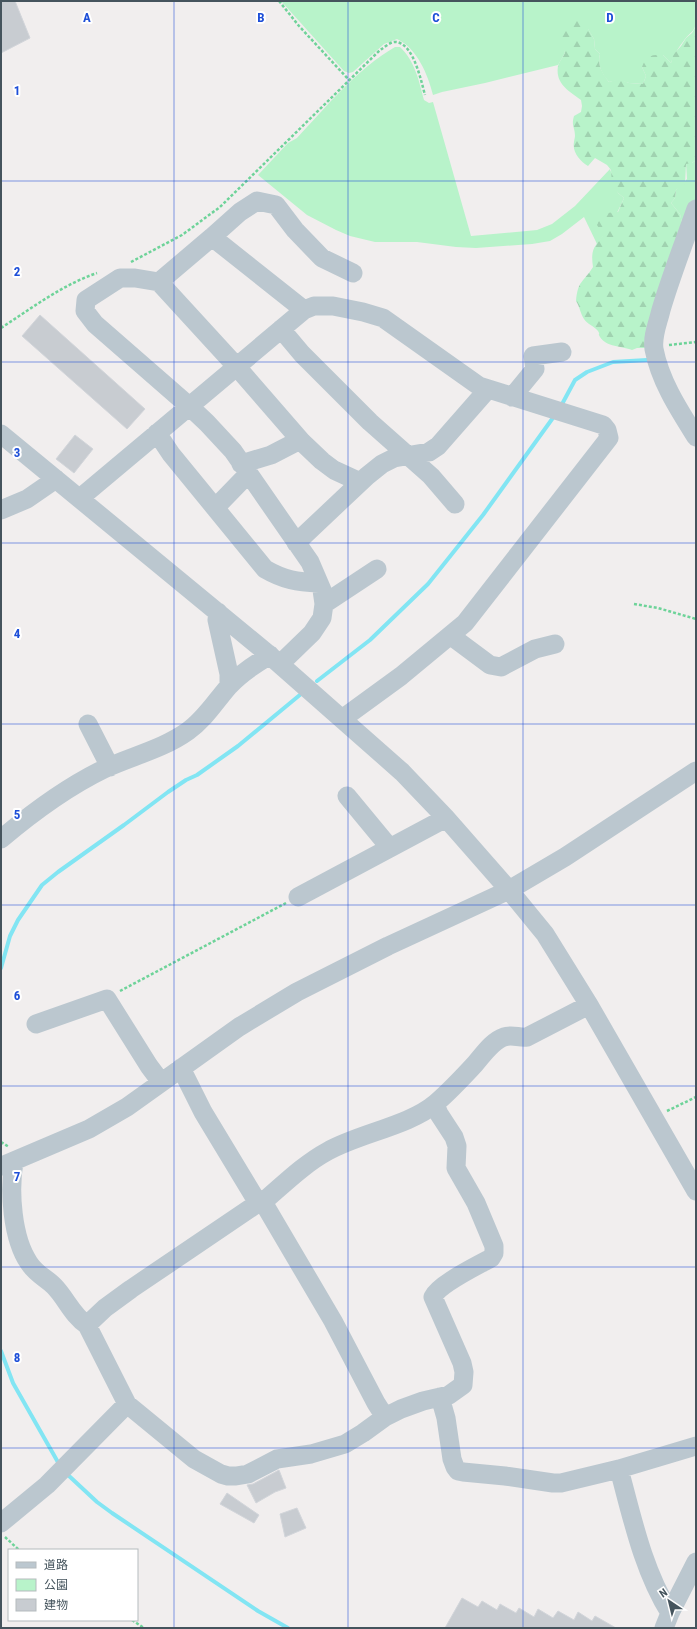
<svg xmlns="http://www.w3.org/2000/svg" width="697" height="1629" font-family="'Roboto Condensed','Noto Sans JP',sans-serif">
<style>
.green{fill:#b8f3ca}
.forest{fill:url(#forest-firs)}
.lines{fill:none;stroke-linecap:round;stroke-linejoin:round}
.stream{stroke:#82e5f3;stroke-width:4}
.building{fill:#c8ccd1;stroke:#d2d5da}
.path{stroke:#6ed399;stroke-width:2.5;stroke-dasharray:3 2;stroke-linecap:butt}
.minor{stroke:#bbc7cf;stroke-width:19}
.grid{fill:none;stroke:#1d4ed8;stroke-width:1;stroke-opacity:0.55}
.grid-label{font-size:13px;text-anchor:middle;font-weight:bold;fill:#1d4ed8;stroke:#fff;stroke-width:4;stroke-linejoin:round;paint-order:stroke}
</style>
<defs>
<pattern id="forest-firs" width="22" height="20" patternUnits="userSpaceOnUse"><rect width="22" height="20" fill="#b8f3ca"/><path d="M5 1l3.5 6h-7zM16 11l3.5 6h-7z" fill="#a0d2b0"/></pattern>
</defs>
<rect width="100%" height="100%" fill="#f1eeee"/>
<!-- green -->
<path class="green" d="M281 1H696C696 9 697 20 695 27 693 32 689 34 685 39 680 46 673 55 671 63L663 55H658L642 67 646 76 643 84 629 83 619 80 609 82C602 74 597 65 600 54L595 49 594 39 588 29 562 41 565 53 558 65 485 83 442 92 433 95C428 75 417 48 397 39L384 44 353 72 349 73 344 71Z
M395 47H400C415 61 419 81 424 100L429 103 433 102 471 236 537 230 552 224 575 206 610 169 618 193 624 198C617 214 608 231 597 244L584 217 562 234 550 241 532 244 476 248 456 247 417 242H375L350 236 336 230 307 215 258 175 288 143 297 138C326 107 358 68 395 47Z
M696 160V197L686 225 682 223 680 214 671 203 675 198 676 190 687 179 686 163H692Z"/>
<!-- forest -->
<path class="forest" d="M575 18 583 20 594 39 595 49 600 54C597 65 602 73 609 82L619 79 629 83 643 84 646 76 642 67C646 56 652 54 663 55L671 63 673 55 681 46 686 38 692 33 696 26V160L692 163 686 164 685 184 676 190 675 198 671 203 680 214 682 223 649 348H637L632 350C622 346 606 347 600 337 597 332 601 336 598 331 594 326 587 324 584 319 580 313 580 307 576 301 578 280 583 283 593 267 592 260 591 251 596 245 599 240 603 237 605 231L600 230 597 225 599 220 606 213 618 212 624 198 618 193 612 184 611 170 607 165 595 158 588 166C580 161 572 152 574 142 574 141 575 137 575 136 575 127 571 126 574 116L581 112 582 106 581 100C569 91 555 84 558 66 559 62 563 57 565 53L557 34 561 25Z"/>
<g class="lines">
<!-- stream -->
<path class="stream" d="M561 406 575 380 587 372 613 362 647 360
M317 681 370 640 428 584 483 515 555 415
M1 968 10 936 18 920 42 885 58 872 124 825 168 792 186 780 197 775 238 746 301 694
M1 1351 13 1383 59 1464
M68 1475 97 1502 112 1513 258 1611 288 1628"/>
</g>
<!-- building -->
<path class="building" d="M1 1H15L30 38 1 53Z
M40 315 145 409 127 429 22 336Z
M75 435 93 449 74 473 56 459Z
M279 1470 286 1488 275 1492 256 1503 247 1485 253 1484Z
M227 1493 259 1515 254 1523 220 1504Z
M297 1508 306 1528 285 1537 280 1514Z
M462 1598 478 1607 482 1601 497 1610 500 1604 516 1613 519 1608 534 1617 538 1609 553 1618 558 1611 574 1620 578 1612 592 1621 595 1616 616 1628H445Z"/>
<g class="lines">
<!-- path -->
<path class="path" d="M279 1 299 26 349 80
M131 262 182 235 220 207 380 50C385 47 391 41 396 42 414 44 421 81 425 95
M1 328C32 308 62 285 97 273
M669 345 696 342
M634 604 658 608 696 619
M120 991 286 903
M667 1111 696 1097
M1 1142 9 1147
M5 1537 19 1550
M132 1620 144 1628"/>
<!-- minor -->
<path class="minor" d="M696 209C684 243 671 276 661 310 658 323 652 336 654 349 660 381 679 410 696 437
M212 237 159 282 236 366 302 442 322 461 334 470 360 482
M159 282 135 278H120L86 300 85 311 95 324 189 406 207 423 233 451 310 562 322 590 324 604 322 618 312 633 280 664
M304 310 212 237 240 212 257 201 276 205 295 230 322 258 353 273
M281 329 302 354 370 422 431 476 455 504
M512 397 535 369 533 356 562 352
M157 433 171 454 265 569C284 580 297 582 319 583
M1 434 267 653 402 772 445 817 509 890 545 934 589 1005 696 1191
M241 464 271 455 300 440
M80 498 304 310 314 306H333L363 312 383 318 479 386 603 425 607 430 609 438 465 623 401 676 342 719
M215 508 248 474
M1 510 27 499 56 479
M296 543 367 476 382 464 394 458 429 452 438 446 488 389
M324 604 377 569
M218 612 217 620 229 674V686
M451 636 490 665 501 667 535 649 555 644
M88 724 110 767
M347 796 390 848
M1 839C33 812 67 787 104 769 132 756 163 749 188 731 205 719 215 702 229 686 240 674 255 664 270 655
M298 897 446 818
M36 1024 107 999 149 1066 161 1082
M181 1068 203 1112 258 1203
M14 1162C9 1191 12 1238 29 1263 37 1275 45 1277 54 1286 66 1298 72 1315 87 1325L127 1404 194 1459 221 1474 228 1476H236L248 1474 277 1459 311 1454 345 1444 363 1433 385 1417 401 1409 423 1401 449 1395 463 1385 464 1372 462 1363 433 1297C439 1284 477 1266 491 1258L494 1253V1246L476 1203 456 1168 457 1146 454 1137 439 1114 435 1104
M2 1166 89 1129 127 1107 239 1027 297 992 388 946 509 890 565 857 696 771
M263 1202 333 1321 376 1403 385 1417
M87 1325 105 1308 131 1289 258 1203 263 1202C284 1184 304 1164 328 1151 360 1133 409 1126 436 1103 450 1091 463 1077 475 1064 483 1055 492 1041 504 1037 512 1034 519 1038 527 1037L589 1005
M440 1397 446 1418 452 1459 455 1467 458 1471 463 1472 505 1476 553 1483H561L619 1469 696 1446
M619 1469C632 1517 643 1570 670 1613
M1 1523 47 1485 127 1404
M664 1628 670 1613 696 1562"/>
</g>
<!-- grid -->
<path class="grid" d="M174 1V1628M348 1V1628M523 1V1628M1 181H696M1 362H696M1 543H696M1 724H696M1 905H696M1 1086H696M1 1267H696M1 1448H696"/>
<g class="grid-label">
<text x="87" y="22">A</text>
<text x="261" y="22">B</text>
<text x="436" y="22">C</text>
<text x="610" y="22">D</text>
<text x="17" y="95">1</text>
<text x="17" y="276">2</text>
<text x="17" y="457">3</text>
<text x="17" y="638">4</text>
<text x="17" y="819">5</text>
<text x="17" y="1000">6</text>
<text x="17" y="1181">7</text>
<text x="17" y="1362">8</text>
</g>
<!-- border -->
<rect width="697" height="1629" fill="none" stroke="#45545d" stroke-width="4"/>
<!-- legend -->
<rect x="8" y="1549" width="130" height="72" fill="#ffffff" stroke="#b5bbbe"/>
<rect x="16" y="1562" width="20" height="6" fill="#bbc7cf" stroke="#b5bbbe"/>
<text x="44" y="1569" font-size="12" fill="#45545d">道路</text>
<rect x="16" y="1579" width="20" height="12" fill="#b8f3ca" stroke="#b5bbbe"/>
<text x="44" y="1589" font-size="12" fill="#45545d">公園</text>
<rect x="16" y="1599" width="20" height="12" fill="#c8ccd1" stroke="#b5bbbe"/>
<text x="44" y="1609" font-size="12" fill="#45545d">建物</text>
<!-- north arrow -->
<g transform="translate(669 1601) rotate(325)" stroke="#ffffff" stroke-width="3" paint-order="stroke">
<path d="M0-3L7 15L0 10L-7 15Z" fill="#45545d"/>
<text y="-6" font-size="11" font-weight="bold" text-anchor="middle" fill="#45545d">N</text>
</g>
</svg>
